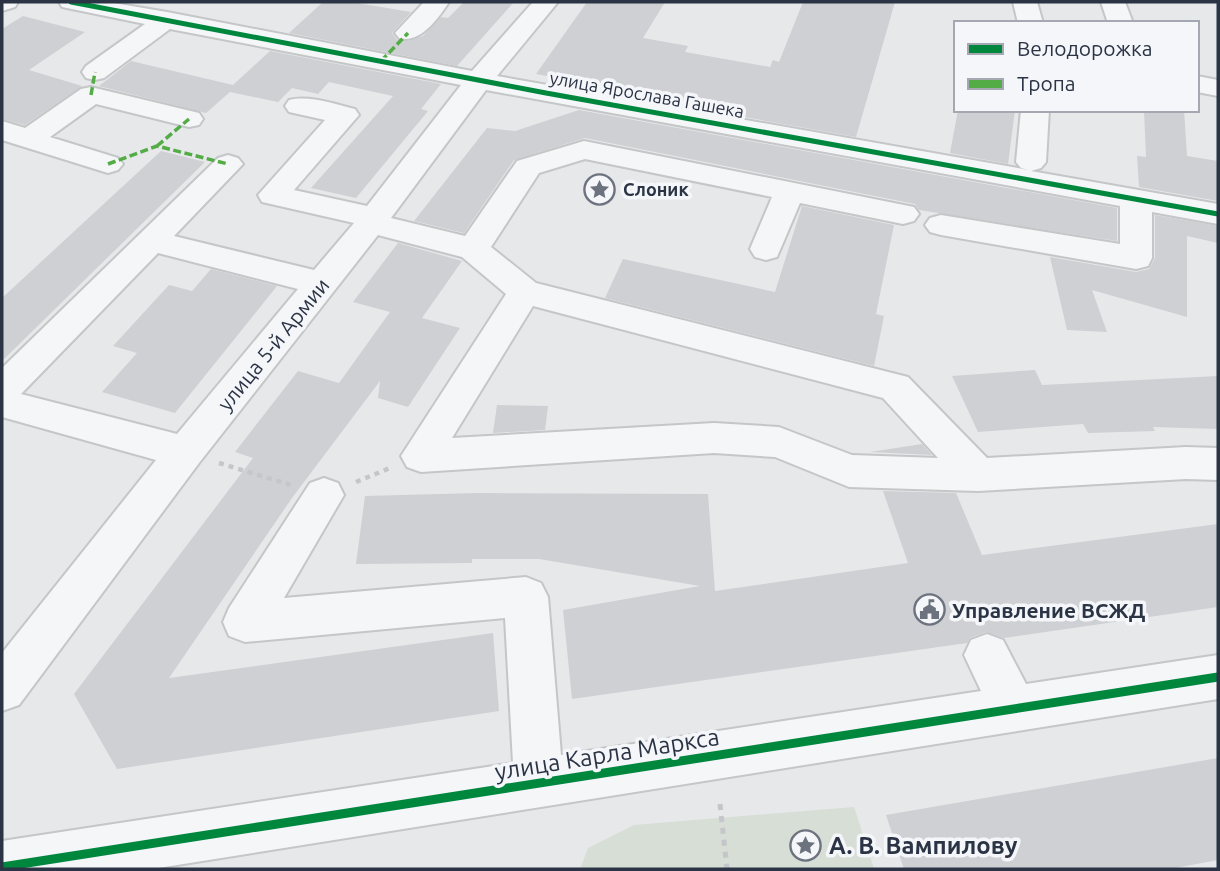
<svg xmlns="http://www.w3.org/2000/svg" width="1220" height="871" font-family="Ubuntu,sans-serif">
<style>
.green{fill:#d6ded6}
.building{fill:#ced0d3}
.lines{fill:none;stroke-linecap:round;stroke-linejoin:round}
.minor-casing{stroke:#c4c6c8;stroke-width:4}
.path-far1{stroke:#c5c6ca;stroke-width:4.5;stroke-dasharray:5 5;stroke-linecap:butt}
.path{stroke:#c5c6ca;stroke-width:5;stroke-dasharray:6 6;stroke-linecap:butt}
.minor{fill:#f5f6f7;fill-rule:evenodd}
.quiet{stroke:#54ac47;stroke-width:3.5;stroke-dasharray:8 3.5;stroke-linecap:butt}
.cycleway-far1-casing{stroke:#f4f6f9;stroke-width:9}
.cycleway-casing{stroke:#f4f6f9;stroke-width:13}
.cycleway-far1{stroke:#00873e;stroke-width:5}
.cycleway{stroke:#00873e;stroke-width:9}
.labels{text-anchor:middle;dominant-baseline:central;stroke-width:7;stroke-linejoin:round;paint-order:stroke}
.far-street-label{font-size:18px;fill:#2b3445;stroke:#f4f6f9}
.far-poi-label{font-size:18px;font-weight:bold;fill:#2b3445;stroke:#f4f6f9;text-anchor:start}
.street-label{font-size:21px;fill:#2b3445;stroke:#f4f6f9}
.poi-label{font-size:21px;font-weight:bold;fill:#2b3445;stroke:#f4f6f9;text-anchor:start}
.near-street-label{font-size:24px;fill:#2b3445;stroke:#f4f6f9}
.near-poi-label{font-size:24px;font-weight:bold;fill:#2b3445;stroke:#f4f6f9;text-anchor:start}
</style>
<rect width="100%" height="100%" fill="#e6e8ea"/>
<!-- green -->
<path class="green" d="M854 807 874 869H580L588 848 634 825Z"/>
<!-- building -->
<path class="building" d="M323 2H351L411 12 392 33 397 40 406 41 423 36 441 17 448 18 464 2H514L457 66 289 33Z
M587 2H665L643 38 688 46 685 52 770 67 773 60 779 62 803 2H895L856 137 622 95 631 92 536 74Z
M23 16 85 32 29 70 82 86 25 125 2 119V29Z
M270 51 441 84 421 109 428 111 356 198 311 188 393 96 329 82 318 94 292 88 278 102 230 92 206 113 99 86 131 61 233 85Z
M579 110 1117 208V241L919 210 915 204 585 138 514 160 464 233 414 221 487 128 515 131Z
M958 110H1015L1008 164 950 153Z
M1144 110H1184L1187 156 1218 161V201L1139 187 1137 156 1146 157Z
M161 151 205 162 2 361V298Z
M802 206 894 225 876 314 884 316 874 366 605 298 623 259 775 292Z
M1155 215 1218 226V243L1187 236V317L1092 290 1107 332 1067 330 1050 257 1136 272 1149 269 1155 258Z
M398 243 462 261 422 318 460 328 408 407 378 398 380 381 292 498 169 678 493 633 499 711 117 769 74 694 253 458 235 452 298 371 339 383 390 312 353 302Z
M211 269 277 286 175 413 102 392 137 353 113 346 169 285 192 291Z
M1035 370 1042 385 1218 376V429L1153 427 1155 431 1088 433 1083 424 978 432 952 376Z
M497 405 548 406 545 430 493 433Z
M922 444 932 455 870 452Z
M883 491 956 493 982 555 1218 524V607L1004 638 986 632 970 638 967 643 572 699 563 610 700 586 539 559H472V563L356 564 365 496 479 493 708 494 715 591 908 563Z
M1218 758V860L1170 869H904L886 815Z"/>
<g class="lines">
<defs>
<path id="minor" d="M2 2H18L15 7 2 11Z
M59 2H108L167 12 472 71 533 2H558L497 76 1029 170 1021 168 1016 162 1021 110H1049L1046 162 1041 168 1031 171 1218 204V224L1152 212V258L1148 266 1136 269 941 235 930 232 925 225 930 218 941 215 1120 244V206L486 90 391 218 465 236 517 161 584 141 914 207 919 214 914 221 903 224 800 203 777 257 766 260 755 257 750 249 772 197 585 159 539 173 491 247 536 283 908 377 987 458 1186 447 1218 448V480L1186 479 978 491 849 487 775 457 714 453 421 472 407 467 401 456 506 294 462 257 378 235 199 463 19 705 2 711V653L156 460 2 417V368L218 158 228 155 238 158 243 164 174 236 314 270 354 223 262 202 258 195 325 120 289 112 285 106 289 100C309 95 335 104 355 109L359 115 294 190 367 206 461 85 170 29 104 78 95 80 86 78 82 72 86 66 145 24 62 7ZM158 253 298 289 177 434 21 394ZM533 306 883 398 938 458 852 455 779 427 714 423 452 438Z
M424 2H449C438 19 420 44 399 38L395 33Z
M1013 2H1037L1043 23H1018Z
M1101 2H1125L1133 23H1108Z
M1197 76 1218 80V96L1197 92Z
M91 87 199 113 203 119 199 125 189 127 96 104 50 137 118 158 123 164 118 170 108 173 2 140V121L25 128 81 89Z
M324 478 338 483 344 495 284 598 526 577 541 583 548 597 561 755 981 691 964 655 971 640 987 634 1003 640 1026 684 1218 655V699L152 869H2V841L513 763 505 618 245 642 229 636 223 622 229 608 310 483Z"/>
</defs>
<!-- minor casing -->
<use href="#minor" class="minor-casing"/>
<!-- path-far1 -->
<path class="path-far1" d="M219 463 291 485
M356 482 390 468"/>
<!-- path -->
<path class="path" d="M720 804 727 869"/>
<!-- minor -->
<use href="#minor" class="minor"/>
<!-- quiet -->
<path class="quiet" d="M381 61 408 33
M91 95 95 72
M157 146 189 119
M108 164 157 146 228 164"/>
<defs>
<path id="cycleway-far1" d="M71 2 546 93 1218 214"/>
<path id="cycleway" d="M2 867 1218 677"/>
</defs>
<!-- cycleway-far1 casing -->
<use href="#cycleway-far1" class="cycleway-far1-casing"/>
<!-- cycleway casing -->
<use href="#cycleway" class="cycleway-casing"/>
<!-- cycleway-far1 -->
<use href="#cycleway-far1" class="cycleway-far1"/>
<!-- cycleway -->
<use href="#cycleway" class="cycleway"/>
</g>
<!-- icons -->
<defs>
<symbol id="sight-ring" viewBox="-11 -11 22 22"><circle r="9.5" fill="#f4f6f9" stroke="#6c737f" stroke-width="1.5"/><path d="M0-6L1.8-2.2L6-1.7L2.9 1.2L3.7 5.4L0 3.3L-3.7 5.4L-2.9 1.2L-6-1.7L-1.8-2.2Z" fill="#6c737f"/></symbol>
<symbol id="civic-ring" viewBox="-11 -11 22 22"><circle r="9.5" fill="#f4f6f9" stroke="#6c737f" stroke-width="1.5"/><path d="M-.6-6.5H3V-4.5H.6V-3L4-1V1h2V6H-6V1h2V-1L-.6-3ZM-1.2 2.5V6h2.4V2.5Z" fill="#6c737f"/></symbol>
</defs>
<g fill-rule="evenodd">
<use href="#sight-ring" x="582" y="172" width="35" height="35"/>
<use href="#civic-ring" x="912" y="592" width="35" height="35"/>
<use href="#sight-ring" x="788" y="828" width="35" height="35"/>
</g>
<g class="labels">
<!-- far-street labels -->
<g class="far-street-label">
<text transform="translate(647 94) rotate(10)">улица Ярослава Гашека</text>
</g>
<!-- far-poi labels -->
<g class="far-poi-label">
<text x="623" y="189">Слоник</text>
</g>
<!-- street labels -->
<g class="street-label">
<text transform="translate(273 344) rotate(-51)">улица 5-й Армии</text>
</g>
<!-- poi labels -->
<g class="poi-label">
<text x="952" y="610">Управление ВСЖД</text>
</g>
<!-- near-street labels -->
<g class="near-street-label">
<text transform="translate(607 754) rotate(-9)">улица Карла Маркса</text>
</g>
<!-- near-poi labels -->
<g class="near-poi-label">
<text x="829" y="845">А. В. Вампилову</text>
</g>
</g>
<!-- border -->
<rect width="1220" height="871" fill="none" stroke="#2b3445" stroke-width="7"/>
<!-- legend -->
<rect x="954" y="21" width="245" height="91" fill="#f4f6f9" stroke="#a4a8b1" stroke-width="2"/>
<rect x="968" y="44" width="35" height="10" fill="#00873e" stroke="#a4a8b1" stroke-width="2"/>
<text x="1017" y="56" font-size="21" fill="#2b3445">Велодорожка</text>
<rect x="968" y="79" width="35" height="10" fill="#54ac47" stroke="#a4a8b1" stroke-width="2"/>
<text x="1017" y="91" font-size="21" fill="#2b3445">Тропа</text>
</svg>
